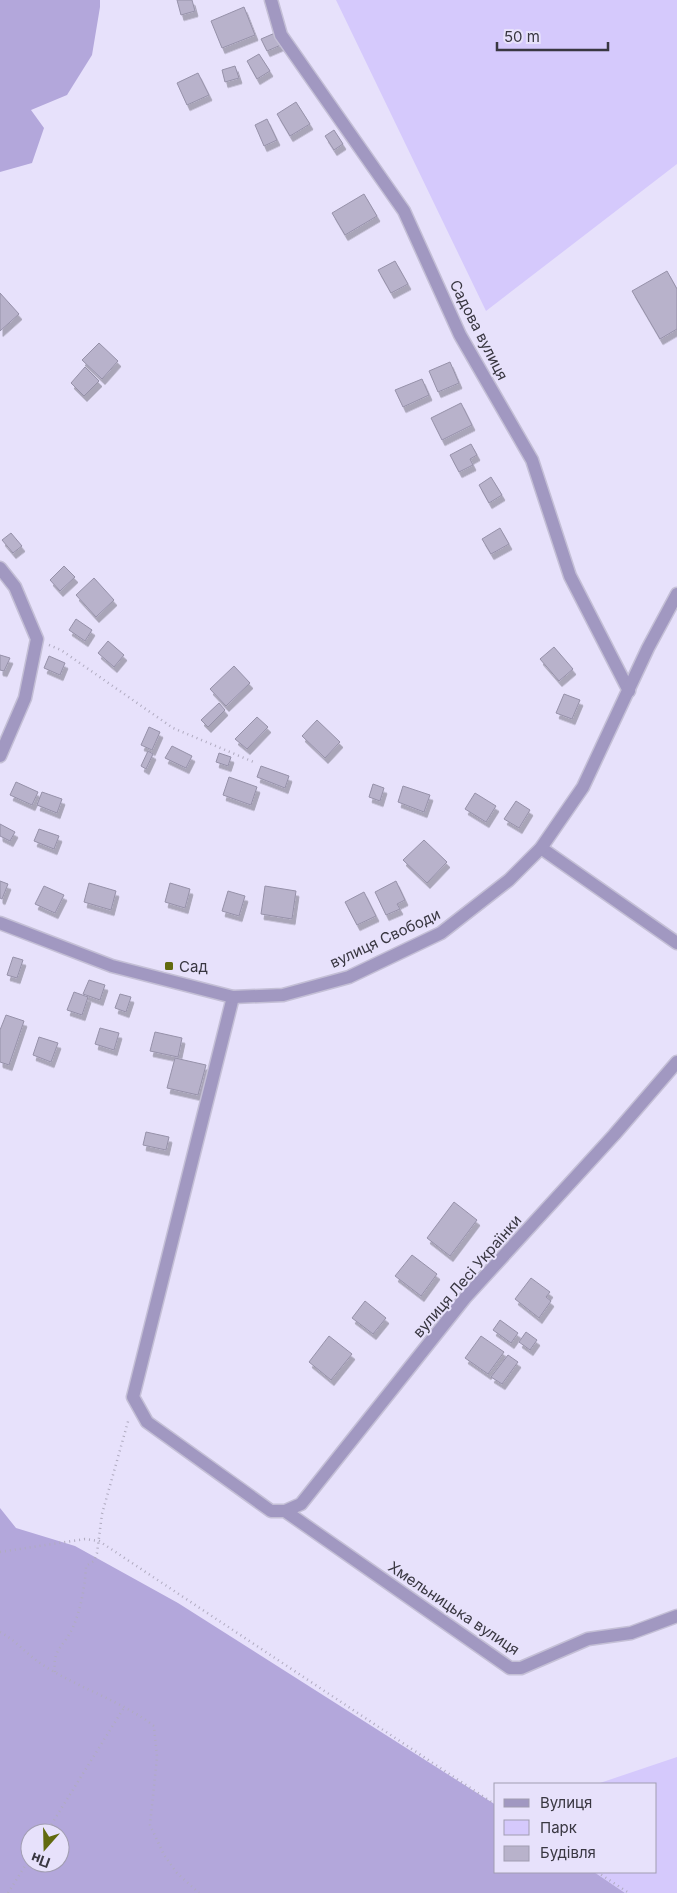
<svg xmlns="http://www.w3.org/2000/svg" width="677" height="1893" font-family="Inter,sans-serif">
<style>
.green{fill:#d5c9fc}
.forest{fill:#b3a7db;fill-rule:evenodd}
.building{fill:#b8b2cb;stroke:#9691a9;filter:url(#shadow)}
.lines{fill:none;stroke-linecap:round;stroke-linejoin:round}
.minor-casing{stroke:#c4bfd6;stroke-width:15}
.tertiary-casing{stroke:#c4bfd6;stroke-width:15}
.path{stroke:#b0abc0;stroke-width:2.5;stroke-dasharray:1 4;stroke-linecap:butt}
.minor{stroke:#a198c1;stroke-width:12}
.tertiary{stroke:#a198c1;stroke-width:12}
.poi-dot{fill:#626a0f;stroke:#e7e1fb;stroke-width:2}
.labels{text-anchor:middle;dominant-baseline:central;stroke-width:4;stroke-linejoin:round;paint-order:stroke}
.street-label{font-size:15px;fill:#393741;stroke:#e7e1fb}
.poi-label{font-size:15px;fill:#393741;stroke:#e7e1fb;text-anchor:start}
</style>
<defs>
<filter id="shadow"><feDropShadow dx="3" dy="5.5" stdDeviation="0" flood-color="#0004"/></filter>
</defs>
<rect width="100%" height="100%" fill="#e7e1fb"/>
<!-- green -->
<path class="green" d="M336 0H677V164L486 311Z
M677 1757V1893H625L594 1872H656V1784H597Z"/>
<!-- forest -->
<path class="forest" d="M0 0H100V7L92 55 67 95 31 110 44 128 32 163 0 172Z
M0 1508 16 1528 75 1546 178 1603 496 1805V1872H594L625 1893H0ZM30 1833H60V1863H30Z"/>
<!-- building -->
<path class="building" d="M177 0H192L195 11 181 15Z
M244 7 255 35 222 48 211 21Z
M275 33 281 45 267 51 261 39Z
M259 54 270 71 257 79 247 61Z
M235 66 239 78 225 82 222 70Z
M198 73 209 95 187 105 177 83Z
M296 102 310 124 290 136 277 114Z
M267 119 277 140 264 146 255 125Z
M334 130 343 144 334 150 325 136Z
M364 194 377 216 345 235 332 213Z
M395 261 408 284 391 293 378 270Z
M667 271 677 289V329L660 339 632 291Z
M0 293 19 314 0 331Z
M99 343 118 361 102 379 82 360Z
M450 362 459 383 438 392 429 371Z
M85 367 99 381 84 396 71 383Z
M422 379 429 395 403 407 395 390Z
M461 403 472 425 442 440 431 418Z
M471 444 477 455 470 459 473 465 459 472 450 455Z
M491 477 502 495 489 503 479 485Z
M500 528 509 544 491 554 482 539Z
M11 533 22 546 13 553 2 540Z
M64 566 75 577 60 591 50 580Z
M94 578 114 600 96 617 76 595Z
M76 619 92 630 85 641 69 630Z
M108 641 124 655 114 667 98 653Z
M554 647 573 669 559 681 540 659Z
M0 655 10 658 4 671 0 670Z
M49 656 65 663 60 675 44 668Z
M234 666 250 683 226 706 210 689Z
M564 694 580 700 572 719 556 713Z
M219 703 225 710 208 727 201 720Z
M257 717 268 727 247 749 235 739Z
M317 720 340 742 325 758 302 736Z
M149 727 160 732 152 750 141 745Z
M172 746 192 756 186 768 165 758Z
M148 751 153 754 146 769 141 766Z
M219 753 231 757 228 766 216 762Z
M261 766 289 776 285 788 257 777Z
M229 777 257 787 251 805 223 795Z
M16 782 38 792 32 805 10 795Z
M373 784 384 788 380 801 369 797Z
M403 786 430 795 424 812 398 802Z
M42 792 62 799 57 813 37 805Z
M475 793 496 806 486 822 465 809Z
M516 801 530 810 519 828 504 819Z
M0 824 15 832 10 841 0 836Z
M39 829 59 836 54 849 34 841Z
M424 840 447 862 427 883 403 860Z
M0 881 8 884 2 899 0 898Z
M396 881 405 900 397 904 400 909 386 915 375 892Z
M89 883 116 891 111 910 84 902Z
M170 883 190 889 185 908 165 902Z
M44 886 64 895 55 913 35 904Z
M265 886 296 891 292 919 261 914Z
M228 891 245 896 239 916 222 911Z
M364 892 376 916 357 925 345 902Z
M13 957 23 960 17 978 7 975Z
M89 980 105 985 100 1000 83 994Z
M74 992 88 997 82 1015 67 1010Z
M120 994 131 997 126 1012 115 1008Z
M6 1015 24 1021 9 1065 0 1062V1030Z
M100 1028 119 1033 114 1050 95 1044Z
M155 1032 182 1038 178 1057 150 1051Z
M39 1037 58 1043 51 1062 33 1055Z
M175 1058 206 1065 198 1095 167 1088Z
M146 1132 169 1137 166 1150 143 1145Z
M454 1202 477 1220 450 1256 427 1238Z
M412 1255 437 1274 421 1296 395 1276Z
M531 1278 550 1292 546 1297 551 1301 539 1318 515 1299Z
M365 1301 386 1318 373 1334 352 1318Z
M500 1320 518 1333 511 1343 493 1330Z
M526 1332 537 1340 530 1350 519 1342Z
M329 1336 352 1354 331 1380 309 1362Z
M481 1336 504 1352 488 1374 465 1358Z
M508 1355 518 1362 502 1384 491 1377Z"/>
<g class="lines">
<defs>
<path id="minor" d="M271 0 281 35 404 211 460 335 532 460 570 576 629 691
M0 568 15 587 37 639 25 698 0 756
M541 848 677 943
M233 997 133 1397 147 1422 271 1511H285L301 1504 465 1298 614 1135 677 1062
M285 1511 510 1668H521L588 1639 631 1633 677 1616"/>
<path id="tertiary" d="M0 923 112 966 233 997 283 995 349 977 441 933 509 880 541 848 583 787 648 648 677 594"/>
</defs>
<!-- minor casing -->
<use href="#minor" class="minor-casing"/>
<!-- tertiary casing -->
<use href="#tertiary" class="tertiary-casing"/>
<!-- path -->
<path class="path" d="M49 645 61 650 173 728 256 763
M0 1552 85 1539 99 1541 496 1805
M0 1632C17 1641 27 1655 43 1665 78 1688 120 1700 154 1726L157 1757 150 1825 164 1855 177 1873 199 1893
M55 1672C52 1648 65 1646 73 1627 81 1609 85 1586 86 1566L94 1561 97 1553 102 1514 129 1418
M46 1833 125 1706
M597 1872 629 1893
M8 1893 30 1858"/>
<!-- minor -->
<use href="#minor" class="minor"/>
<!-- tertiary -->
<use href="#tertiary" class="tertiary"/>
</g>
<!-- markers -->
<rect class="poi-dot" x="164" y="961" width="10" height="10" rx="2.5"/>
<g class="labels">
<!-- street labels -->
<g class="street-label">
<text transform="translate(479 330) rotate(63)">Садова вулиця</text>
<text transform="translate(385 938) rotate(-25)">вулиця Свободи</text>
<text transform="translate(467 1276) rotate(-49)">вулиця Лесі Українки</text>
<text transform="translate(454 1608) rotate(34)">Хмельницька вулиця</text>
</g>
<!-- poi labels -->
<g class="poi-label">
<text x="179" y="966">Сад</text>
</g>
</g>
<!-- legend -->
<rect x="494" y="1783" width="162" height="90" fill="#e7e1fb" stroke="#a19db1"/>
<rect x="504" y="1799" width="25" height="8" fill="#a198c1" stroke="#a19db1"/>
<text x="540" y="1808" font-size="15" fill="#393741">Вулиця</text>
<rect x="504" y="1820" width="25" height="15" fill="#d5c9fc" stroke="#a19db1"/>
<text x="540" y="1833" font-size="15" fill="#393741">Парк</text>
<rect x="504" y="1846" width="25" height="15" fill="#b8b2cb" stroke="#a19db1"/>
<text x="540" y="1858" font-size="15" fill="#393741">Будівля</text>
<!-- north arrow -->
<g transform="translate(45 1848) rotate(200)"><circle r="24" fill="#e7e1fb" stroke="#a19db1"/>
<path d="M0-4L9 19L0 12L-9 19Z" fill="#626a0f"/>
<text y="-8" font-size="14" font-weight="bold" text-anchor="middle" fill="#393741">Пн</text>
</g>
<!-- scale -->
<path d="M497 42v8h111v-8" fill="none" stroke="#393741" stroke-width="2.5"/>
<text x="504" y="42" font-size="15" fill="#393741" stroke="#e7e1fb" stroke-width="4" paint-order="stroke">50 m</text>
</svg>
